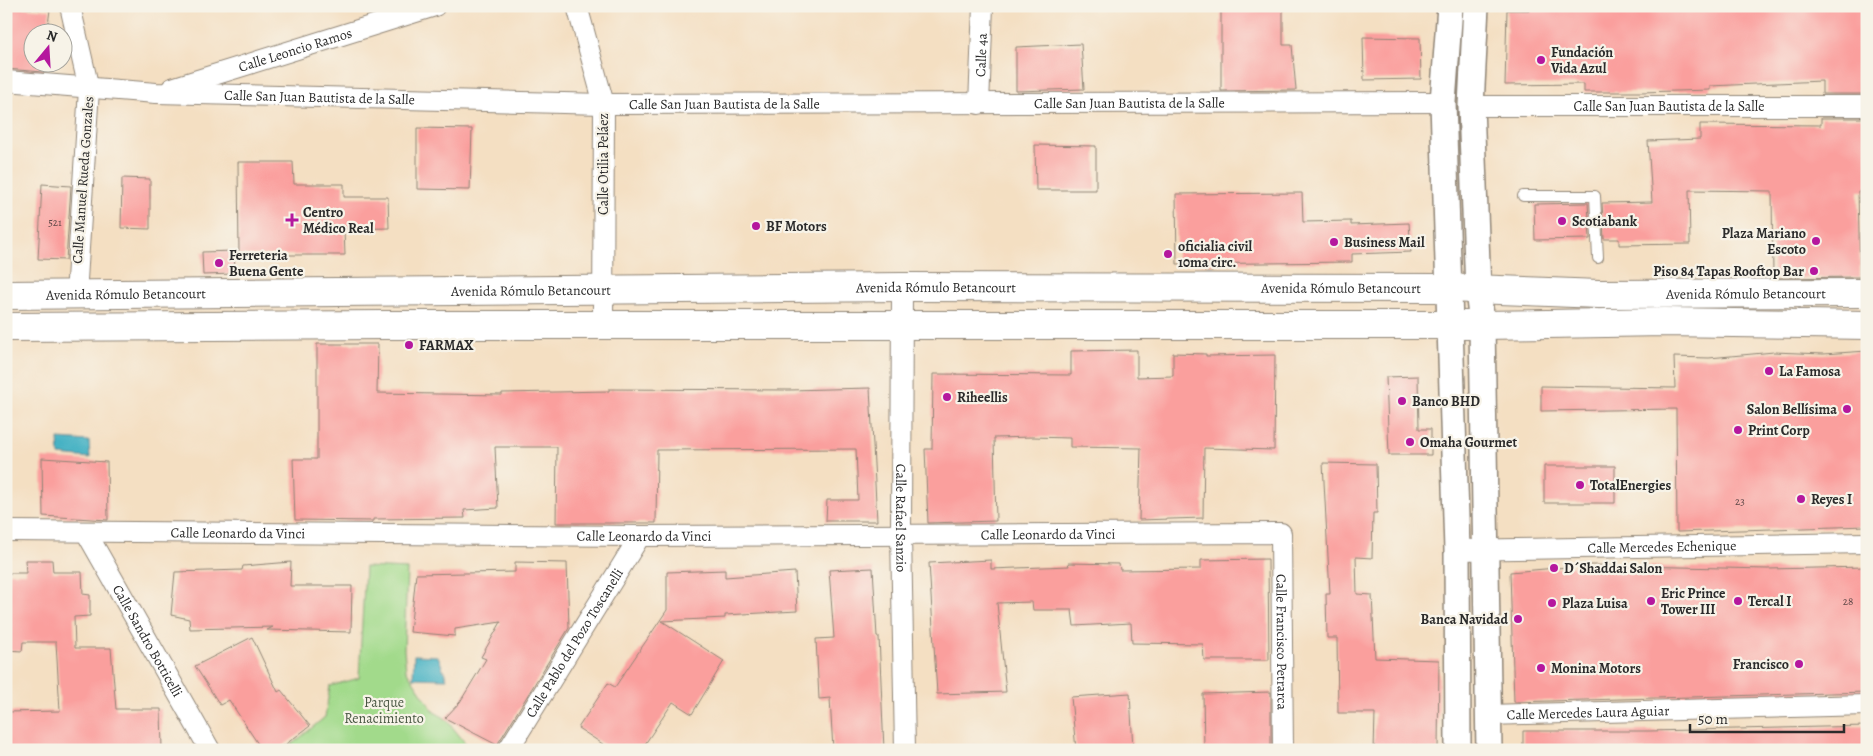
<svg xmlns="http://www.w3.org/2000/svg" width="1873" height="756" font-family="Alegreya,serif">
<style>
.green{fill:#a2da8b;stroke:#66825b}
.water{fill:#47b2c4;stroke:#396e78}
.building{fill:#fa9f9d}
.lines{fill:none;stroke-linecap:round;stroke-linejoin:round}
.service-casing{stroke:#908576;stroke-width:12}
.minor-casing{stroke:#908576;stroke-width:22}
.tertiary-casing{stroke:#908576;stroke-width:28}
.secondary-casing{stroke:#908576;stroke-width:30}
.service{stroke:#fff;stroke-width:10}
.minor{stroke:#fff;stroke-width:20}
.tertiary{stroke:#fff;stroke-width:25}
.secondary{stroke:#fff;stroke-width:28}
.poi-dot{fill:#b5179e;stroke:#f7f3e8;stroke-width:2}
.labels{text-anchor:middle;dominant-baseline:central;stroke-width:4.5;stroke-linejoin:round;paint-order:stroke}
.number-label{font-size:11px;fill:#5f4848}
.street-label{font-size:14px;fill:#2b2b2b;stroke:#f7f3e8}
.poi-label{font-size:14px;font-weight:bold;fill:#2b2b2b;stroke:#f7f3e8;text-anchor:start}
.park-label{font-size:14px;fill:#495743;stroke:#f7f3e8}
</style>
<rect width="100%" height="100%" fill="#f7f3e8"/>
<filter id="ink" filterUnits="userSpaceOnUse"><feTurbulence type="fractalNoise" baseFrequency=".02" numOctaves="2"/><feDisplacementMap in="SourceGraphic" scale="10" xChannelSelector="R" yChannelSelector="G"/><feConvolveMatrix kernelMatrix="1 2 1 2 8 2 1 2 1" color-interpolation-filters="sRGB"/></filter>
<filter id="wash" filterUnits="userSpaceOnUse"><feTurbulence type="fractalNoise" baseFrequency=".0096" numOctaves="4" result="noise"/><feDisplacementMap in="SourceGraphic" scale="20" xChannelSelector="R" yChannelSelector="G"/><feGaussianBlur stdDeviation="1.12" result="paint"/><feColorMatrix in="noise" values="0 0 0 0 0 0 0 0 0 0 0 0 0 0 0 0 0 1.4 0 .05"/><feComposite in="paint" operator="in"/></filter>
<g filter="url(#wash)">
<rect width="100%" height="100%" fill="#f4dfc2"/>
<!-- green -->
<path class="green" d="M365 567 407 569 404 650 406 670 434 712 445 718 471 750H285L325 717 330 686 359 678Z"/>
<!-- water -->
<path class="water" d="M58 439 89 441 90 458 59 455Z
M414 655 438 656 447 679 413 678Z"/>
<g id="blocks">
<!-- building -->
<path class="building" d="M6 6 50 10 47 32H32V62H44L43 72 6 69Z
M1221 6H1283V45H1292L1296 90 1221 91Z
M1529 6H1867V94H1822V81L1710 86V90L1641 92H1584V84L1505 85 1507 10H1529Z
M1363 37 1420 38 1421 79 1364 80Z
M1081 44 1084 89 1016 91V47Z
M1821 118H1867V191H1858L1860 277 1773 278 1772 191 1689 190 1690 244 1619 245V239H1604L1602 203 1652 202 1648 141 1700 139V124L1821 125Z
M417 128 472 129 470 190 417 189Z
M1035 145 1096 146V190H1036Z
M238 162H293L294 184H344V197H388L389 228 344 229 345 255H239Z
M122 178 150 179V229L121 228Z
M42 184 71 186 66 260 38 259Z
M1302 193 1303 222 1351 221V225L1409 223 1411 252 1352 254V262L1177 264 1176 194Z
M1588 203 1590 239 1535 240 1534 204Z
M234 251 235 274 203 275 202 252Z
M317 344H378L377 393 502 395V393L609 391V389L789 390 870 388 877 521H826L827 500H858L856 449 657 450 656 523H556L557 447H495L498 508 464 510 465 518 373 519V521L295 520 293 459H317Z
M1137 350V377L1173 376V353L1206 354V356L1275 355 1274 450 1204 448 1203 518 1139 520 1141 448 1070 447V438L1033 437 994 438 996 521 928 523 925 449H932L933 374 1071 375V351Z
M1867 351V526L1677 532 1676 409 1541 411V386L1675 388 1674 357 1709 358 1774 352 1823 354Z
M1418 376 1419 429H1431V455H1389L1386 377Z
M42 458 107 462 108 520 43 516Z
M1323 463 1376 464 1377 513H1373L1372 558 1356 557 1357 594 1372 595 1375 658 1439 660 1438 750H1374L1375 713H1338L1337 638H1327L1326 594H1330Z
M1544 466H1615V503H1544Z
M1268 559 1269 660H1204L1203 644 1132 643 1131 623 1074 626 1072 610H1033L1032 602 997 603 1006 692 937 694 929 563 991 560V569L1069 566 1068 563 1119 564 1120 570 1201 569V560Z
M25 560H52L53 572H82L83 594 90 595V616L74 617 75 648H111L116 709H161L162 750H8L6 712 60 711 56 642H23L22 651 6 650V573H26Z
M291 562 290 586H352L351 632 267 630 273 627 190 629 189 619 171 615 175 572 242 570 243 566Z
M515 562 567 563 569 628 497 745 445 718 460 702 486 659 481 657 501 622 455 629V636L410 632 416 574 515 572Z
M1591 565 1767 569 1867 567V692L1514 702 1510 572Z
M873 568 877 637H879L884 750H833L830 698 819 699 816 639 834 638 829 570Z
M725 570V577L795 572 797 611 725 615V618L662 621 724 661 692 714 673 702 641 750H612L578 728 608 683 615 687 667 610V572Z
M252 637 278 692 281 690 310 726 278 750H262L229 700 220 705 195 666Z
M1271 692V750H1204L1203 694Z
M1130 693 1133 750H1076L1071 697Z
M1867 726V750H1523V731H1649Z"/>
</g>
</g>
<g filter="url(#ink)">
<use href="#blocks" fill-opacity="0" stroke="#908576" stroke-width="1"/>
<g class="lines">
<defs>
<path id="service" d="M1523 196H1595L1598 258"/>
<g id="minor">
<path d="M70 6 89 89 76 296"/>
<path d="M577 6 604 104 603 326"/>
<path id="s1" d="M6 81 156 93 604 104 1443 102"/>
<path id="s2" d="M172 88 435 6"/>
<path id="s3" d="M979 104 983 6"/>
<path id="s4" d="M1471 106H1867"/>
<path id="s5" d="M902 287 901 534 905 750"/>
<path id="s6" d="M6 531 640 536 1281 533 1283 750"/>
<path id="s7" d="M86 532 210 750"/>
<path id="s8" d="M1457 550 1867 543"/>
<path id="s9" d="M1489 715 1867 705"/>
<path id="s10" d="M508 750 640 536"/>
</g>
<path id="tertiary" d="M1450 6 1443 102 1457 550 1458 750
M1476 6 1471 106 1478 290 1482 325 1489 750"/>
<g id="secondary">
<path id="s11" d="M6 295 902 287 1448 288 1598 294 1867 293"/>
<path d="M6 327 387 325H1482L1664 322 1867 325"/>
</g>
</defs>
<!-- service casing -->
<use href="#service" class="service-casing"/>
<!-- minor casing -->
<use href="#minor" class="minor-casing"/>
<!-- tertiary casing -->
<use href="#tertiary" class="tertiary-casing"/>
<!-- secondary casing -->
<use href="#secondary" class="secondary-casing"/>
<!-- service -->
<use href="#service" class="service"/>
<!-- minor -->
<use href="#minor" class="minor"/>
<!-- tertiary -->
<use href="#tertiary" class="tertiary"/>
<!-- secondary -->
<use href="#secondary" class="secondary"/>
</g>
</g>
<!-- markers -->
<g class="poi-dot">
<circle cx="1541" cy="60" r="5"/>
<path d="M289.5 212.5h5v5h5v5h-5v5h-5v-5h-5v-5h5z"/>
<circle cx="1562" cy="221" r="5"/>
<circle cx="756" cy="226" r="5"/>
<circle cx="1816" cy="241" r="5"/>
<circle cx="1334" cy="242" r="5"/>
<circle cx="1168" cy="254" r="5"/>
<circle cx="219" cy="263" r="5"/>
<circle cx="1814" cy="271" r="5"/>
<circle cx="409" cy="345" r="5"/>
<circle cx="1769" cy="371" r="5"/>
<circle cx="947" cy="397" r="5"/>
<circle cx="1402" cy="401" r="5"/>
<circle cx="1847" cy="409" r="5"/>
<circle cx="1738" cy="430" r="5"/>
<circle cx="1410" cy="442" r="5"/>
<circle cx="1580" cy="485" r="5"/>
<circle cx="1801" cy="499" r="5"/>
<circle cx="1554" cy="568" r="5"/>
<circle cx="1651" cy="601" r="5"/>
<circle cx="1738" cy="601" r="5"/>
<circle cx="1552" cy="603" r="5"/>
<circle cx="1518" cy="619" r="5"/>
<circle cx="1799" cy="664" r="5"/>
<circle cx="1541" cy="668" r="5"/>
</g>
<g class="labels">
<!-- number labels -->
<g class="number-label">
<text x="55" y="222">521</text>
<text x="1740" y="501">23</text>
<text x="1848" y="601">28</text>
</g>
<!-- street labels -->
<g class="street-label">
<text stroke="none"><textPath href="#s2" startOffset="129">Calle Leoncio Ramos</textPath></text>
<text stroke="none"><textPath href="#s3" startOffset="49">Calle 4a</textPath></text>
<text stroke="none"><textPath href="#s1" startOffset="314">Calle San Juan Bautista de la Salle</textPath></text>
<text stroke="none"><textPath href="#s1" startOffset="1124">Calle San Juan Bautista de la Salle</textPath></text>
<text stroke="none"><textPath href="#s1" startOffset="719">Calle San Juan Bautista de la Salle</textPath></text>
<text stroke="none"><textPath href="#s4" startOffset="198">Calle San Juan Bautista de la Salle</textPath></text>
<text transform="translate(603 164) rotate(-90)">Calle Otilia Peláez</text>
<text transform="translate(83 180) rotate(-86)">Calle Manuel Rueda Gonzales</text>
<text stroke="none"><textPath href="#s11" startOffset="930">Avenida Rómulo Betancourt</textPath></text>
<text stroke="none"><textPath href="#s11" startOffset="1335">Avenida Rómulo Betancourt</textPath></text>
<text stroke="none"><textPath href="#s11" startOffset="525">Avenida Rómulo Betancourt</textPath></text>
<text stroke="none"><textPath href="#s11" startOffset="1740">Avenida Rómulo Betancourt</textPath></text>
<text stroke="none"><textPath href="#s11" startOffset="120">Avenida Rómulo Betancourt</textPath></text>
<text stroke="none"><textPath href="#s5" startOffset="231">Calle Rafael Sanzio</textPath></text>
<text stroke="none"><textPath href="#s6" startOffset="232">Calle Leonardo da Vinci</textPath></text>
<text stroke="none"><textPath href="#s6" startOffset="1042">Calle Leonardo da Vinci</textPath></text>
<text stroke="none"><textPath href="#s6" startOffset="638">Calle Leonardo da Vinci</textPath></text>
<text stroke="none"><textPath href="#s8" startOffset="205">Calle Mercedes Echenique</textPath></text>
<text stroke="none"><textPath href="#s7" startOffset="125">Calle Sandro Botticelli</textPath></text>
<text stroke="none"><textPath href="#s6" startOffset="1384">Calle Francisco Petrarca</textPath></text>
<text stroke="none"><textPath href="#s10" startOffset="126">Calle Pablo del Pozo Toscanelli</textPath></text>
<text stroke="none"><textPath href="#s9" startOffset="99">Calle Mercedes Laura Aguiar</textPath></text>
</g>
<!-- poi labels -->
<g class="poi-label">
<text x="1551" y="52">Fundación<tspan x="1551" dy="16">Vida Azul</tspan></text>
<text x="303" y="212">Centro<tspan x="303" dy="16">Médico Real</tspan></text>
<text x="1572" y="221">Scotiabank</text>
<text x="766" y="226">BF Motors</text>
<text x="1806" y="233" text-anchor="end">Plaza Mariano<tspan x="1806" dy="16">Escoto</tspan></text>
<text x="1344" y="242">Business Mail</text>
<text x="1178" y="246">oficialia civil<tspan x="1178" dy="16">10ma circ.</tspan></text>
<text x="229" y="255">Ferreteria<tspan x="229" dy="16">Buena Gente</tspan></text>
<text x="1804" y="271" text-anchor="end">Piso 84 Tapas Rooftop Bar</text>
<text x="419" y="345">FARMAX</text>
<text x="1779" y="371">La Famosa</text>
<text x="957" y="397">Riheellis</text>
<text x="1412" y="401">Banco BHD</text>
<text x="1837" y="409" text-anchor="end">Salon Bellísima</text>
<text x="1748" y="430">Print Corp</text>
<text x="1420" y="442">Omaha Gourmet</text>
<text x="1590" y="485">TotalEnergies</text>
<text x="1811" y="499">Reyes I</text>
<text x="1564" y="568">D´Shaddai Salon</text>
<text x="1661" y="593">Eric Prince<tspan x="1661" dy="16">Tower III</tspan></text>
<text x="1748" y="601">Tercal I</text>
<text x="1562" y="603">Plaza Luisa</text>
<text x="1508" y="619" text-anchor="end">Banca Navidad</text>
<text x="1789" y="664" text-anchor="end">Francisco</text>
<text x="1551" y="668">Monina Motors</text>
</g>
<!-- park labels -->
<g class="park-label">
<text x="384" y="702">Parque<tspan x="384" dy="16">Renacimiento</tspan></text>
</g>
</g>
<!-- margin -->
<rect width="1873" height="756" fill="none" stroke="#f7f3e8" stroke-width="25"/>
<!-- north arrow -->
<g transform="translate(48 48) rotate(18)"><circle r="24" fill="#f7f3e8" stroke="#a5a39c"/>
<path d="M0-4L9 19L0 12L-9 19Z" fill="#b5179e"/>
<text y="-8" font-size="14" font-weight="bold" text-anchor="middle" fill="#2b2b2b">N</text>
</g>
<!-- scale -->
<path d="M1690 724v8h154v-8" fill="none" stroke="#2b2b2b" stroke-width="2.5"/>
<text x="1698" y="724" font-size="15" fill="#2b2b2b" stroke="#f7f3e8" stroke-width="4" paint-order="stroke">50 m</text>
</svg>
